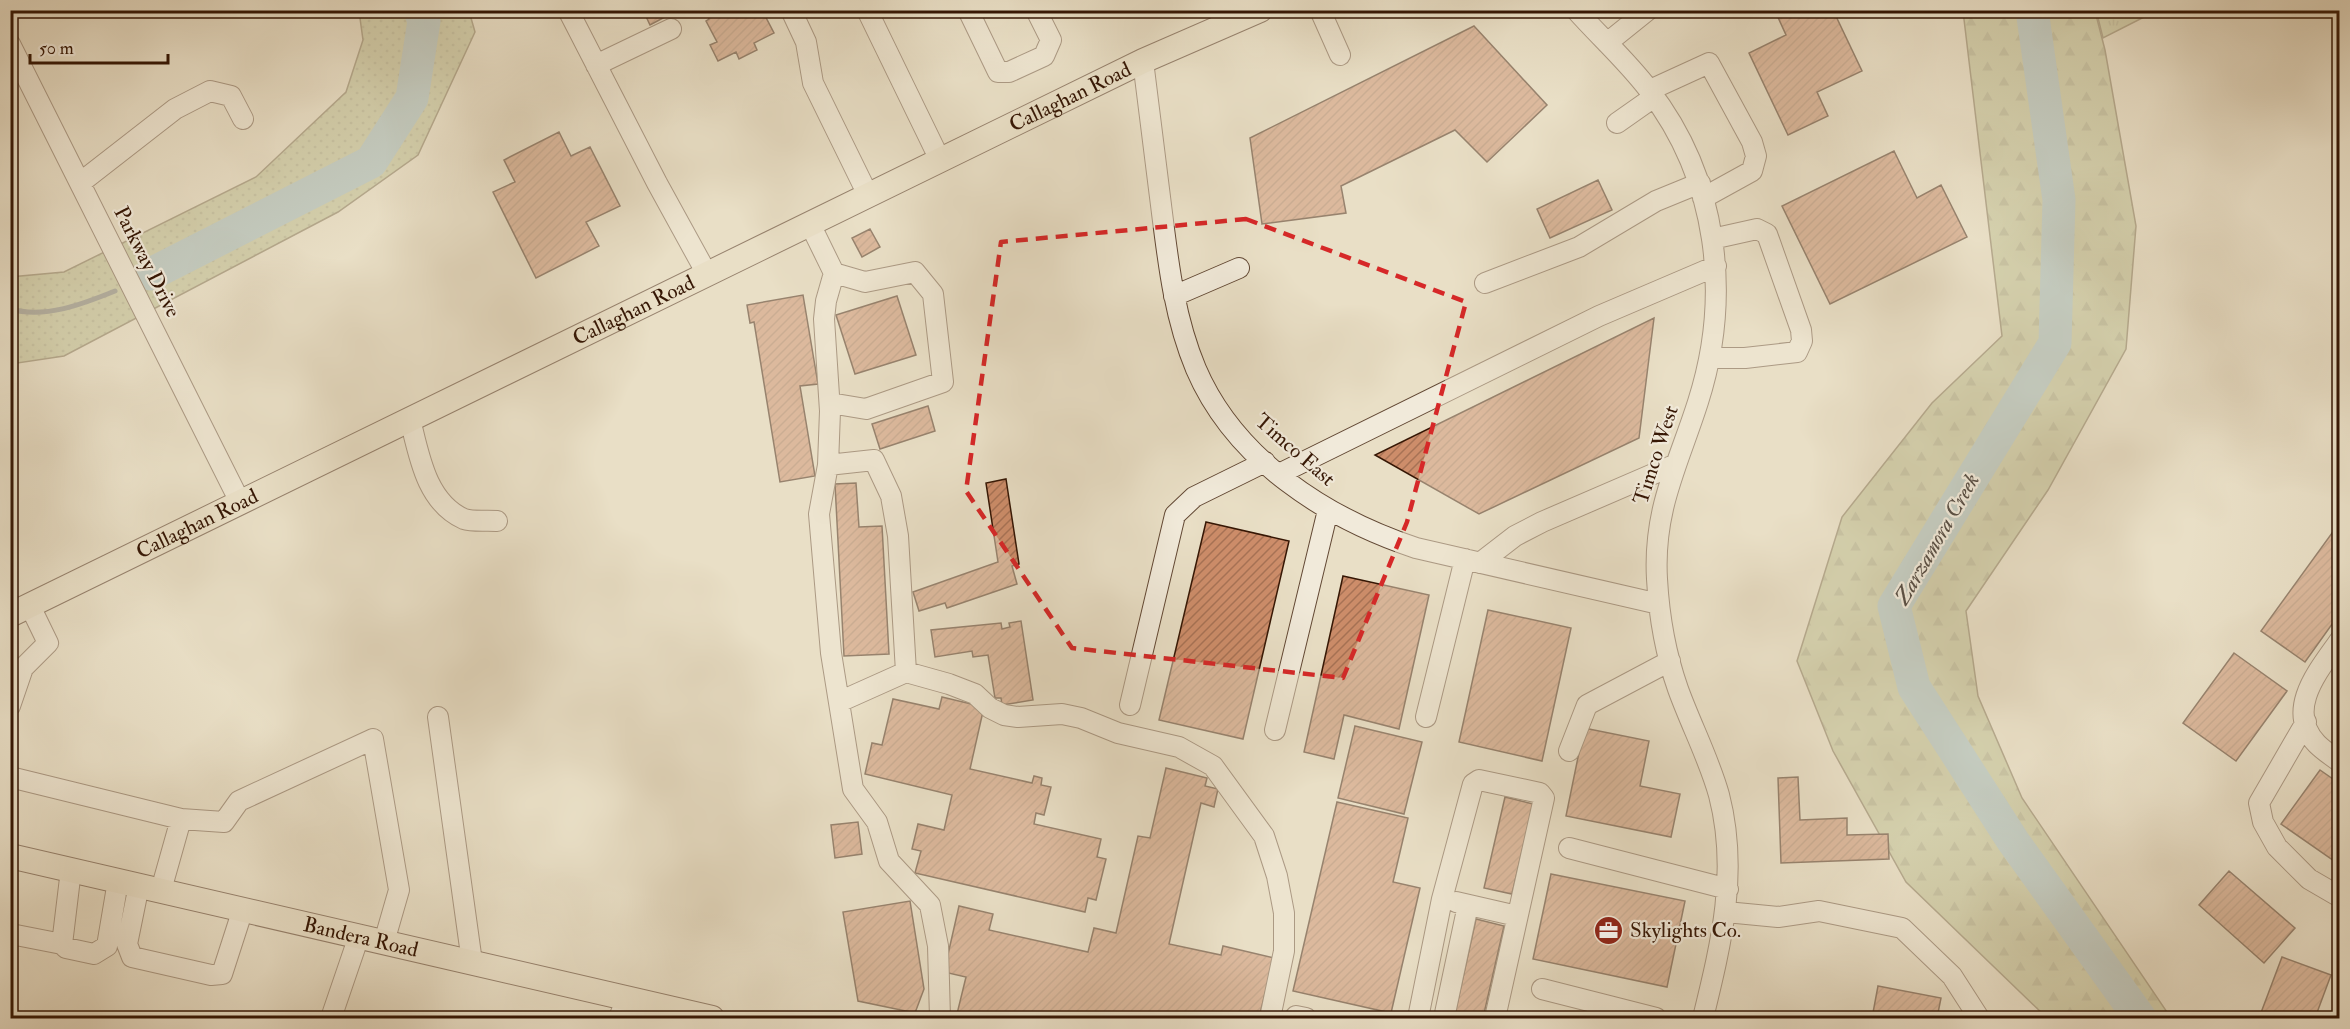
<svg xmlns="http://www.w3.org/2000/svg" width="2350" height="1029" font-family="'IM FELL Double Pica',serif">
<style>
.grass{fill:url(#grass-dots);stroke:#786b4a;stroke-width:1.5}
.forest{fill:url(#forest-firs);stroke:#786b4a;stroke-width:1.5}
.park{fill:url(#park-tufts);stroke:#786b4a;stroke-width:1.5}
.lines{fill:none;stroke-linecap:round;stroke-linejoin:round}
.stream{stroke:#737874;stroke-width:5}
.river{stroke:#9cbabf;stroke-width:33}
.building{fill:url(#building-hatch);stroke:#351604;stroke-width:1.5}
.minor-casing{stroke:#624834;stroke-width:22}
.major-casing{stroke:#351604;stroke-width:26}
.minor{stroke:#f1eada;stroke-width:20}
.major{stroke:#e9dfc6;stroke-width:24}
.marked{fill:none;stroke:#d62828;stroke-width:4.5;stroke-dasharray:12 8;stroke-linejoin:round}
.labels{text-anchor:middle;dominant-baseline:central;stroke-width:4.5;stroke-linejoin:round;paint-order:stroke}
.street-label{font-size:21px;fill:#351604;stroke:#f1eada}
.poi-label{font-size:21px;fill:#351604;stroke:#f1eada;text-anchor:start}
.water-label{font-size:22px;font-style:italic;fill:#594f45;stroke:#f1eada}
</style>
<defs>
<pattern id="grass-dots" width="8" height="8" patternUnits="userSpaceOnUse" patternTransform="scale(1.5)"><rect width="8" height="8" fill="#bcc091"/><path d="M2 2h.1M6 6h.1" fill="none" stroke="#a2a47b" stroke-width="1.8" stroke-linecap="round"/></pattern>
<pattern id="forest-firs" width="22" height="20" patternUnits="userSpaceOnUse" patternTransform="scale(1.5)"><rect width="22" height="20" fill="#bcc091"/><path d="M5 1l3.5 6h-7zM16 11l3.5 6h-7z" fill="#a2a47b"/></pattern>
<pattern id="park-tufts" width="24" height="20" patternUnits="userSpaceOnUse" patternTransform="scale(1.5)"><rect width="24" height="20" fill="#bcc091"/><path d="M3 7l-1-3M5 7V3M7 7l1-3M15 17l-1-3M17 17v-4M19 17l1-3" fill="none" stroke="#a2a47b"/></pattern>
<pattern id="building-hatch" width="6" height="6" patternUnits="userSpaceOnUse" patternTransform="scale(1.5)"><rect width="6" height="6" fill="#cd8d6a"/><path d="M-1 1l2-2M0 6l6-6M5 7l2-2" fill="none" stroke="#a77255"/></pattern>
</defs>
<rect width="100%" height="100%" fill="#e9dfc6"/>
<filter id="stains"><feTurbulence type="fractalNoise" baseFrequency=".00333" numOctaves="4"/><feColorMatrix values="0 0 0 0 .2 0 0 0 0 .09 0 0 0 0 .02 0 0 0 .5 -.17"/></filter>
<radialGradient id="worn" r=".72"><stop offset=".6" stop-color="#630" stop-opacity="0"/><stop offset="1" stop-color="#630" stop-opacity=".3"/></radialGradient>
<!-- grass -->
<path class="grass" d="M359 11H469L475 32 418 155 338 212 64 356 11 364 10 277 64 272 256 177 346 92 363 40Z"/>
<!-- forest -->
<path class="forest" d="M1963 11H2095L2105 50 2136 226 2126 349 2048 490 1966 611 1978 696 2022 798 2171 1018H2047L1906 882 1833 751 1797 661 1842 517 1932 403 2002 336Z"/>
<!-- park -->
<path class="park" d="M2096 10H2156V11L2103 38Z"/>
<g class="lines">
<!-- stream -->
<path class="stream" d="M10 309C45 319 83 304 115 291"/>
<!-- river -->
<path class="river" d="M2032 10 2059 200 2055 343 1894 606 1914 687 2013 841 2140 1018
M151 274 371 162 412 98 424 21 420 10"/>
</g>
<!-- building -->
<path class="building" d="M643 10H678L650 25Z
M705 10H762L774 33 754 43 757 50 739 59 736 52 718 61 710 45 717 42 706 21 709 19Z
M1782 10H1833L1862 71 1817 92 1828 116 1788 135 1749 53 1786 35 1776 13Z
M1474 26 1547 105 1487 162 1455 130 1341 186 1346 213 1262 224 1250 138Z
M559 132 571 156 590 147 620 206 586 222 599 246 536 278 493 192 515 182 504 160Z
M1894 151 1917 198 1941 185 1967 237 1830 304 1782 206Z
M1598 180 1612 210 1550 238 1537 209Z
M870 229 880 247 862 257 852 238Z
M803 295 818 384 800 386 815 476 780 482 754 322 750 323 747 305Z
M897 296 916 355 855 374 836 315Z
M1654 318 1639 438 1479 514 1375 455Z
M928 406 935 431 880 449 872 424Z
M1006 479 1019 564 1012 566 1017 584 947 608 945 603 919 611 913 592 998 562 986 483Z
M856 483 859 527 882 526 889 654 844 656 835 484Z
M1206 522 1289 541 1243 739 1159 720Z
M2340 522V613L2305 662 2261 631Z
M1343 576 1429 595 1399 729 1344 715 1334 759 1304 752Z
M1488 610 1571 628 1542 761 1459 742Z
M1021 621 1033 700 1002 705 1001 698H995L988 655 973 657 972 651 935 657 931 630 1001 623 1002 629 1010 627 1009 623Z
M2234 653 2287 691 2236 761 2183 723Z
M942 697 984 707 970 769 1032 783 1034 776 1042 778 1041 785 1051 787 1044 815 1036 813 1034 824 1101 839 1097 857 1106 859 1096 900 1088 898 1085 912 915 873 921 851 912 849 918 824 944 830 952 795 865 774 872 743 882 745 893 699 939 709Z
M1355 726 1422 742 1404 814 1338 798Z
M1584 728 1649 741 1640 786 1680 794 1671 837 1566 816Z
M1166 768 1207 778 1205 786 1218 789 1214 807 1201 803 1169 944 1221 955 1223 946 1274 958 1259 1018H956L966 977 944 972 959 906 993 914 989 930 1088 952 1094 928 1116 933 1138 836 1150 838Z
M2320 770 2340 784V865L2281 824Z
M1798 777 1800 820 1847 818V835L1888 834 1889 859 1781 863 1778 778Z
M1505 797 1533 804 1512 894 1484 888Z
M1337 802 1408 818 1393 882 1420 888 1391 1013 1293 991Z
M858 822 862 854 835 858 831 825Z
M2229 871 2295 928 2264 963 2199 905Z
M1551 874 1685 901 1667 987 1533 959Z
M910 901 924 989 915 1013 858 1001 843 912Z
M1476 919 1504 926 1483 1018H1454Z
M2282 957 2331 975 2315 1018H2259Z
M1878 986 1941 998 1937 1018H1872Z"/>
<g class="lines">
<defs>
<path id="minor" d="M568 10 657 183 707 274
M791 10 806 42 813 83 868 195
M867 10 940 160
M968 10 998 72H1009L1044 56 1051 40 1036 10
M1320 10 1340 55
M1576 10C1600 37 1627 61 1649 90 1718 179 1732 296 1698 402 1678 465 1653 509 1657 579 1659 615 1666 655 1678 689 1691 725 1709 759 1719 795 1739 872 1721 944 1703 1018
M1607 43 1648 10
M10 44 240 502
M1143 61C1149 109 1155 157 1161 205 1168 261 1174 317 1196 369 1235 460 1326 518 1416 548L1659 604
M596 65 671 29
M1650 90 1709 63 1752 142 1756 156 1752 171 1703 198
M1617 123 1654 97
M80 183 175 109 210 91 231 96 243 119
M810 224 834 273 826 301 824 319 830 411 828 465 819 514 831 653 853 789 877 822 889 861 930 905 938 946 940 1018
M1485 283 1579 247 1656 201 1700 183
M1174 296 1239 268
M1710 358H1745L1797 352 1802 341 1801 330 1767 234 1757 229 1712 239
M830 403 866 409 943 382 933 294 915 272 865 282 834 273
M410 419C419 455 426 502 464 519 473 522 487 520 497 521
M828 465 874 460 891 496 898 536 906 672 839 702
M1279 474 1599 316 1716 266
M1480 563 1515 536 1542 522 1674 465
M2340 640C2319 670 2284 710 2317 744 2324 751 2332 756 2340 762
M906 672 949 684 975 694 990 708 1004 715 1018 717 1062 714 1081 718 1118 733 1179 747 1213 766 1264 836 1277 876 1284 913V951L1270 1018
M1130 705 1175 515 1194 497 1265 462
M10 706 23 668 48 643 30 606
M438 717 472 962
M1426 717 1465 559
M2306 722 2259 803 2263 822 2277 847 2309 879 2340 897
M1275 730 1328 510
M1569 751 1587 705 1670 661
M10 777 181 819 224 822 239 801 373 739 399 890 384 942
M1569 848 1728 889
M71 870 63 936 62 944 66 948 94 954 107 946 118 881
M139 885 127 944 132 957 211 975 222 974 243 909
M161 890 181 819
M1456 902 1517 916
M1726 912 1778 917 1819 911 1902 928 1952 976 1979 1018
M16 935 62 944
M1542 989 1656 1018
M1296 1016 1306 1018
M331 1018 359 936
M619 1018 627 998
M1418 1018 1442 899 1473 784 1479 780 1540 793 1544 798 1495 1018
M1444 1018 1468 905"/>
<g id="major">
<path id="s1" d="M10 615 1143 61 1260 10"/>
<path id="s2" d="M10 856 712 1018"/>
</g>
</defs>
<!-- minor casing -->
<use href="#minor" class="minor-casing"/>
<!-- major casing -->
<use href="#major" class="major-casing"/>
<!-- minor -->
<use href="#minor" class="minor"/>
<!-- major -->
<use href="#major" class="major"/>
</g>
<!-- marked area -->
<path d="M0 0H2350V1029H0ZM1246 219 1466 302 1407 522 1343 678 1072 648 966 491 1001 242Z" fill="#e9dfc6" fill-opacity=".55" fill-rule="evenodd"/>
<path class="marked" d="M1246 219 1466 302 1407 522 1343 678 1072 648 966 491 1001 242Z"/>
<!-- icons -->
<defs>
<symbol id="office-disc" viewBox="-11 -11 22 22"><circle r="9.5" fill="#8f2418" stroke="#f1eada"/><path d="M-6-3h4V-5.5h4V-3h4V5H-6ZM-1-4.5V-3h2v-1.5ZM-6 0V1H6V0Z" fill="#fff"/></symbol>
</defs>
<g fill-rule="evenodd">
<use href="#office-disc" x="1592" y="914" width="33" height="33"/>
</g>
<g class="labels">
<!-- street labels -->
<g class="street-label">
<text stroke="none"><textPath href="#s1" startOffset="1180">Callaghan Road</textPath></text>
<text transform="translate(147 262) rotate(63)">Parkway Drive</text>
<text stroke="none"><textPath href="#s1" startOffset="694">Callaghan Road</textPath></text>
<text transform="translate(1295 450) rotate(41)">Timco East</text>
<text transform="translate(1656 455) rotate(-72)">Timco West</text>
<text stroke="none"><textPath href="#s1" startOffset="208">Callaghan Road</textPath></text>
<text stroke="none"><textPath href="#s2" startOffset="360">Bandera Road</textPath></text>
</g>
<!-- poi labels -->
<g class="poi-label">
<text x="1630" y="930">Skylights Co.</text>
</g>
<!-- water labels -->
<g class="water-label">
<text transform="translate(1937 539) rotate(-60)">Zarzamora Creek</text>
</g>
</g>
<!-- margin -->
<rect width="2350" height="1029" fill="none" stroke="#e9dfc6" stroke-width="36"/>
<rect x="12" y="12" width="2326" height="1005" fill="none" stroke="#351604" stroke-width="3"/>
<rect x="18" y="18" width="2314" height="993" fill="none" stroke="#351604" stroke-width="1.5"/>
<!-- scale -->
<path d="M30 54v9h138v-9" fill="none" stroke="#351604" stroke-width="3"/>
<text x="39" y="54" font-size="18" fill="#351604" stroke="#f1eada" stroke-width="4.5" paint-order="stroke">50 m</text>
<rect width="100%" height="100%" filter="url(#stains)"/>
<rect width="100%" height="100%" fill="url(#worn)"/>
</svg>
